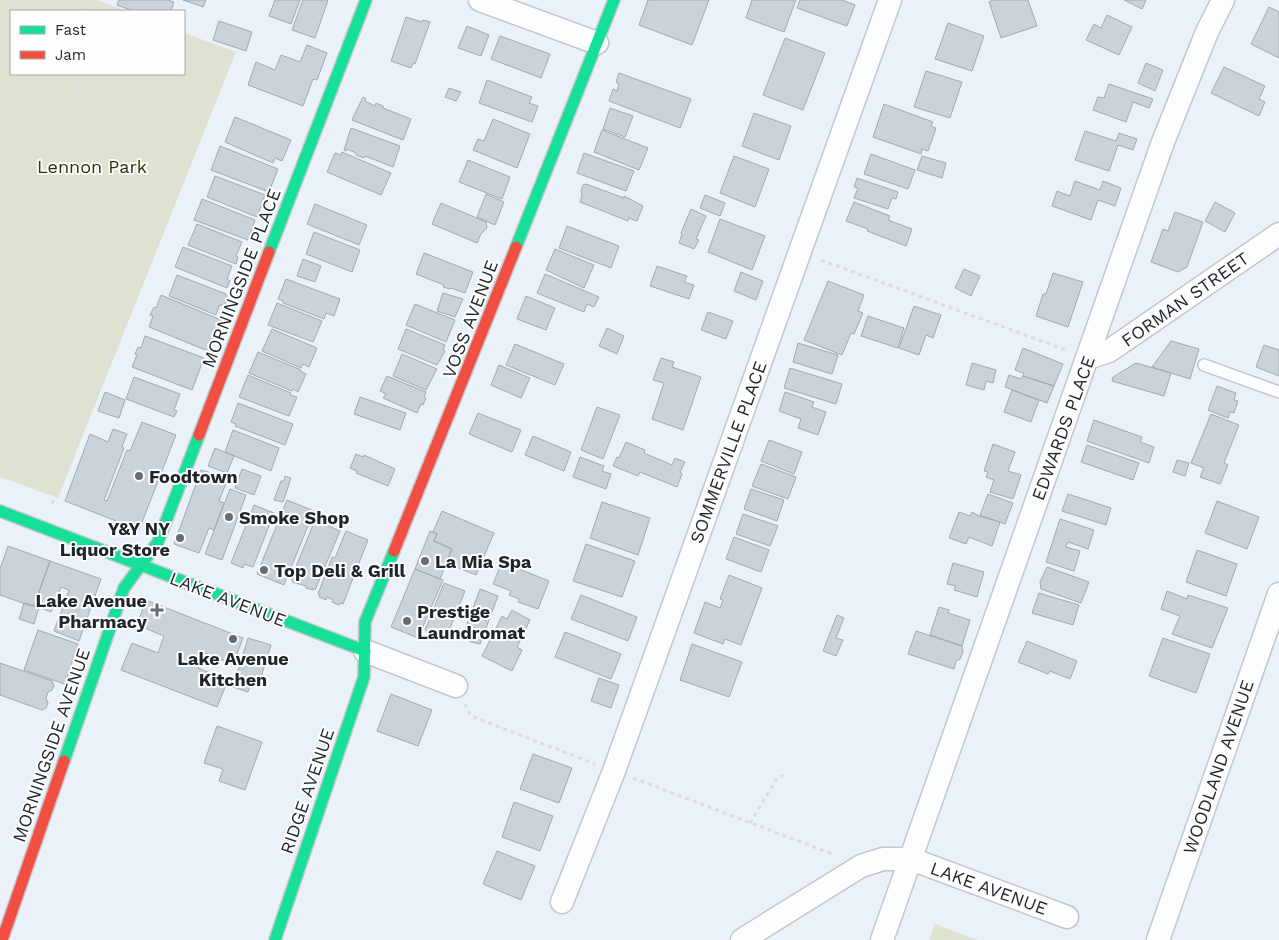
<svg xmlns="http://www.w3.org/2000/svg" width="1279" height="940" font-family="'Work Sans',sans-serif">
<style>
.green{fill:#dde2d1}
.building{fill:#cad2da;stroke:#a4aaaf}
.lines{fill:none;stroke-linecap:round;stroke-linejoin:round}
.lane-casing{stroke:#c1c7cd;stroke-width:14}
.street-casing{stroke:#c1c7cd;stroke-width:25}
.fast-casing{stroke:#c1c7cd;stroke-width:14}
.jam-casing{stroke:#c1c7cd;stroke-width:14}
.path{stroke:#dbddde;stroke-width:3;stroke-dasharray:4 4;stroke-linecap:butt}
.lane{stroke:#fcfdfe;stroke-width:11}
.street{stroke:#fcfdfe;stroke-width:22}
.fast{stroke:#16e098;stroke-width:11}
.jam{stroke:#f24e42;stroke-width:11}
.poi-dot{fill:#666c73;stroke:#fdfdfd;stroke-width:2}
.labels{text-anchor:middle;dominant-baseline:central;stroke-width:4;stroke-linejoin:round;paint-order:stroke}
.park-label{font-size:18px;fill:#313102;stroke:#fdfdfd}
.street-label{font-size:18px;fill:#1f252b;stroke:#fdfdfd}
.poi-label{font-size:18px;font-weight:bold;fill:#1f252b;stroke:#fdfdfd;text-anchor:start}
</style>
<rect width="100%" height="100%" fill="#eaf1f8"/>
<!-- green -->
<path class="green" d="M0 0H96L126 11H11V74H184V33L236 52 58 498 0 477Z
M935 924 978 940H929Z"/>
<!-- building -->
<path class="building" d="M119 0H168L174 2 171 11H133L117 5Z
M183 0H206L203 7Z
M275 0H300L291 24 269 16Z
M303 0H328L315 38 292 30Z
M648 0H709L692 45 639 25Z
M752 0H796L784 32 746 18Z
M800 0H842L855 5 847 26 797 8Z
M993 0H1028L1037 26 1001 38 989 2Z
M1124 0H1146L1142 9Z
M1269 7 1279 12V58L1251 44Z
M1107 15 1132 27 1119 55 1086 40 1094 24 1101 28Z
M406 17 422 22 423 20 430 22 415 64 413 63 411 68 391 61Z
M219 21 252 32 246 51 213 40Z
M948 23 984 36 972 71 935 59Z
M467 26 489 35 481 56 458 48Z
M500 36 550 54 541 78 491 59Z
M785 38 825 53 803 110 763 95Z
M307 45 327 53 317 80 313 79 303 106 248 85 256 62 275 70 281 55 300 62Z
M1146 63 1163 70 1155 91 1138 83Z
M1224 67 1265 86 1259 99 1265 102 1259 116 1211 93Z
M926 71 962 82 950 118 914 107Z
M619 73 691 99 680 128 609 101 613 89 617 91 619 84 616 82Z
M487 80 532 97 529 103 538 106 532 122 479 103Z
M1109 84 1153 99 1149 108 1133 102 1126 122 1093 110 1098 97 1104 98Z
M449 88 461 92 456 101 445 97Z
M363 97 366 99 365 101 375 106 376 103 383 106V108L411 119 403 140 352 120Z
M884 104 933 122 931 126 936 128 928 151 922 149 921 154 873 137Z
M610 108 633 116 625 137 603 129Z
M754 113 791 126 779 160 742 146Z
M235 117 291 140 282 161 275 158 273 163 225 142Z
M493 119 530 134 517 168 473 150 478 139 484 141Z
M351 128 400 146 393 167 365 156 364 158 356 155V153L347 149 346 151 344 150Z
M602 130 648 148 639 170 594 152Z
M1085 131 1116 141 1119 133 1137 139 1133 150 1118 145 1109 171 1075 160Z
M220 146 278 169 269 192 211 170Z
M342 152 391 173 381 195 327 172 335 153 341 155Z
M584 153 634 171 626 191 577 173Z
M871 154 915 170 908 189 864 174Z
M734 156 769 169 755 207 720 193Z
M922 156 946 163 942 178 917 170Z
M468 160 510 177 502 199 459 182Z
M215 176 265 195 257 217 207 197Z
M857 178 898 192 896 199 892 198 888 209 854 198 858 188 854 187Z
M1075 181 1100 190 1103 181 1121 188 1115 206 1098 200 1091 220 1052 206 1057 191 1070 196Z
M586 184 624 198V196L643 206 637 221 629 218 628 221 580 202 582 195 581 191 583 185Z
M486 194 504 202 495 225 477 217Z
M705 195 725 203 720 216 700 208Z
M202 199 255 220 248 240 194 220Z
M854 202 890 216 888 220 912 229 906 246 867 231 868 229 846 221Z
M1215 202 1235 213 1225 232 1205 221Z
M441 203 486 222 487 228 481 234 477 243 432 224Z
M315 204 367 225 359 245 307 224Z
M691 209 706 216 696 239 699 240 694 249 679 243 682 234 681 233Z
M1175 212 1203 222 1187 267 1178 272 1151 262 1163 229 1168 231Z
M720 219 765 236 752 270 708 252Z
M197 224 242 242 236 256 238 257 236 264 188 245Z
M567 226 619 246 611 268 559 248Z
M314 232 360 250 352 272 306 254Z
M183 247 232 266 227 279 230 281 227 288 175 267Z
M555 249 594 265 584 288 546 270Z
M424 253 473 272 465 293 451 288 450 289 443 287 444 285 416 274Z
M303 259 321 266 315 282 297 276Z
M657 266 687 276 684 282 694 285 689 299 650 286Z
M964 269 980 276 971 296 955 288Z
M741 272 763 281 756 300 734 291Z
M1053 273 1083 282 1068 327 1036 316 1043 294H1046Z
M545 274 599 297 594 307 587 304 584 312 537 293Z
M177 275 226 294 227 298 226 303 219 306 216 315 169 296Z
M286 279 340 299 334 316 326 313 324 319 283 303V301L278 299Z
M828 281 864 295 858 311 863 313 854 334 851 333 842 355 804 340Z
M443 293 463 299 455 317 437 311Z
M161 295 221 320 208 351 149 327 153 316 150 315 154 307 156 308Z
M526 296 555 308 546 330 517 319Z
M277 303 322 321 313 342 268 325Z
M415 304 455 320 446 342 406 325Z
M914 306 941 315 933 338 926 335 919 355 899 348Z
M708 312 733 321 726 339 701 330Z
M868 316 904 328 898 348 861 336Z
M607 328 624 336 617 354 599 346Z
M272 329 317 348 309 367 303 364 301 368 262 351Z
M406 329 445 345 443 350 445 351 437 365 398 349Z
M145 336 204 358 192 390 132 367 137 355 135 354 138 347 141 348Z
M1171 341 1199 349 1190 379 1152 367Z
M798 343 838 355 832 374 793 362Z
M515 344 564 364 555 385 506 365Z
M1264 345 1279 350V376L1256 367Z
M1023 348 1063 364 1054 386 1023 376 1024 373 1015 370Z
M258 352 301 370 300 371 306 374 298 392 293 389 292 391 249 373Z
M402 354 437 369 426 390 393 376Z
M661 358 674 362 672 367 701 377 683 430 652 419 664 383 653 380Z
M972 363 996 370 993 383 986 381 984 390 966 385Z
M1136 363 1171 373 1164 396 1112 381 1113 377Z
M499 365 530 378 521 398 491 385Z
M790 368 842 384 836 404 784 388Z
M248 375 291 393 290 395 297 397 289 416 239 397Z
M1009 375 1021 379 1023 376 1054 386 1047 403 1005 387Z
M387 376 426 392 424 397 426 398 423 405 421 404 417 413 383 398 386 394 380 391Z
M134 377 180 394 174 410 177 411 174 417 126 399Z
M1217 386 1236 393 1234 400 1238 401 1234 413 1230 412 1228 418 1208 410Z
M1012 390 1039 400 1031 422 1004 412Z
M105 392 125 400 119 418 98 411Z
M785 392 814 402 812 407 826 412 818 435 798 428 801 419 779 411Z
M360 397 406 413 400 430 354 414Z
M238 403 293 424 285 445 235 426 236 424 231 422Z
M597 407 620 415 603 459 581 450Z
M478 413 521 430 512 452 469 434Z
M1211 414 1239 425 1224 463 1228 465 1220 484 1200 477 1204 468 1191 463Z
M1094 420 1142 437 1140 442 1154 447 1149 463 1087 441Z
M142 422 176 435 139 530 65 501 90 434 108 442 113 429 127 434 122 447 124 448 104 500 107 501 127 450 130 451Z
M233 430 279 448 271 471 225 452Z
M533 436 571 452 564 471 525 455Z
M769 440 802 452 794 474 761 461Z
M626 442 645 450 644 453 672 465 675 458 685 462 680 472 682 474 677 487 640 472 638 476 613 466 617 457 619 458Z
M993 444 1015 452 1008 471 1021 475 1013 499 990 492 994 480 986 477 988 472 984 471Z
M1087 445 1139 463 1133 480 1081 462Z
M215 448 234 456 227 473 208 466Z
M356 454 363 457 364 455 395 469 388 486 356 473 357 471 350 468Z
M580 457 604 466 602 471 611 474 606 489 573 477Z
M1177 460 1189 463 1185 476 1173 472Z
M761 464 796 477 788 499 752 486Z
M242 469 261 476 254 495 235 488Z
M201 470 215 474 214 476 227 481 219 501 224 503 214 530 209 528 199 553 174 544Z
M285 476 291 478 283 502 274 500 281 481H284Z
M230 489 246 495 222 560 205 554Z
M751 489 784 500 777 521 744 509Z
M988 494 1013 503 1005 524 980 515Z
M1068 494 1111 508 1106 525 1062 511Z
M287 500 314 511 284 585 257 574Z
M1217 501 1259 517 1247 549 1205 533Z
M602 502 650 518 638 555 590 538Z
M254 505 274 513 253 567 244 564 243 568 231 563Z
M442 511 494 533 476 575 446 563 452 549 434 541 437 534 433 532Z
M959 512 970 516 972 512 979 516 1000 522 992 546 969 537 966 544 949 538Z
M743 514 778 526 770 546 736 534Z
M1060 519 1094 530 1088 549 1068 542 1066 547 1080 551 1074 571 1046 562Z
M315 520 340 531 315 590 313 588V590L306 588V586L292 582 293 580 291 579Z
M346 531 368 540 343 604 340 603 339 605 332 602 333 600 327 597 326 600 319 597 320 595 318 594 332 557 335 558Z
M430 531 437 534 434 541 452 549 440 579 415 569Z
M734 537 769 550 761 572 726 559Z
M586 544 635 561 622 597 573 581Z
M8 546 50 561 34 607 0 595V569Z
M1197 550 1237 564 1226 596 1186 582Z
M50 561 101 579 79 641 54 631 69 590 61 587 51 612 34 605Z
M502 562 549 581 538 609 518 602 519 599 509 595 511 591 493 584Z
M953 563 984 572 977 597 954 590 956 586 947 584Z
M1047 567 1089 582 1081 603 1041 589 1040 582Z
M415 569 443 580 418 638 391 627Z
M729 575 762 588 741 645 725 639 723 644 694 633 705 602 720 608 723 600 720 599Z
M444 583 465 591 446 638 425 630Z
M480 589 498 596 480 644 471 642 462 637Z
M1167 591 1187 599 1188 595 1228 608 1212 648 1172 634 1180 616 1161 609Z
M1039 593 1079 605 1073 625 1032 613Z
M581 595 637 617 628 641 571 619Z
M146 600 243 638 233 664 204 653 198 668 228 680 217 707 121 670 132 643 158 653 164 636 137 625Z
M24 603 39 607 34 624 19 619Z
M939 607 949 610 948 613 970 620 962 646 930 635Z
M512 610 530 620 517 647 522 650 512 671 482 656 502 616 507 619Z
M837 615 844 618 836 638 843 640 836 656 823 651Z
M38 630 78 644 65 684 24 670Z
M916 631 962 646 963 652 960 659 956 661 954 669 908 654Z
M565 632 621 654 611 679 555 657Z
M248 638 271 645 261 677 254 675 248 692 233 687Z
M1163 638 1210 654 1196 693 1149 676Z
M1027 641 1077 661 1070 679 1050 671 1048 674 1018 662Z
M692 644 742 662 729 697 680 680Z
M0 663 52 681 54 686 52 690 48 692 46 698 48 703 46 708 42 710 0 695Z
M599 678 619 685 611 708 591 701Z
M391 694 432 710 418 746 377 731Z
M217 726 262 742 245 790 219 781 223 769 204 763Z
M533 754 572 768 559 803 520 789Z
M514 802 553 816 540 851 502 837Z
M497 851 535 866 521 900 483 884Z"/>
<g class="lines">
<defs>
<path id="lane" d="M1204 365 1279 392"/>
<path id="street" d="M480 0 597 43
M1088 358 1109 351 1279 234
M365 651 456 686
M562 902 614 771 890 0
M742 940 861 866 883 859H911L1067 917
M882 940 1163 142 1207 32 1223 0
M1158 940 1279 594"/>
<path id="fast" d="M516 247 614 0
M269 252 366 0
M0 511 365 651
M64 761 124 588 158 542 199 435
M275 940 364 677 365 622 394 551"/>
<path id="jam" d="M199 435 269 252
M394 551 516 247
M2 940 64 761"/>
</defs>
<!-- lane casing -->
<use href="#lane" class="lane-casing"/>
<!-- street casing -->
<use href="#street" class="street-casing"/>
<!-- fast casing -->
<use href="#fast" class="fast-casing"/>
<!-- jam casing -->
<use href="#jam" class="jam-casing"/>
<!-- path -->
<path class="path" d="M84 11 87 0
M0 54 11 58
M57 74 76 80
M76 74 88 223 86 241
M0 216 86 241 97 260 116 274 122 289 125 315 123 326 51 506
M821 260 1066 350
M465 704 471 716 595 764
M633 778 835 855
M750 823 776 780 783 775"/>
<!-- lane -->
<use href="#lane" class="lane"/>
<!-- street -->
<use href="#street" class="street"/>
<!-- fast -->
<use href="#fast" class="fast"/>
<!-- jam -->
<use href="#jam" class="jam"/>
</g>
<!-- markers -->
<g class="poi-dot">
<circle cx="139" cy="476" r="5"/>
<circle cx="229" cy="517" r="5"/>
<circle cx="180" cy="538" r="5"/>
<circle cx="425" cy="561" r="5"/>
<circle cx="264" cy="570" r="5"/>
<path d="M154.5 602.5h5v5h5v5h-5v5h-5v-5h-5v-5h5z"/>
<circle cx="407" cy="621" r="5"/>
<circle cx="233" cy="639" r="5"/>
</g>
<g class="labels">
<!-- park labels -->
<g class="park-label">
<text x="92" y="166">Lennon Park</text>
</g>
<!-- street labels -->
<g class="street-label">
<text transform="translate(241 278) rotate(-69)">MORNINGSIDE PLACE</text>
<text transform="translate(1185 299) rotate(-35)">FORMAN STREET</text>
<text transform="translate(470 319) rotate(-69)">VOSS AVENUE</text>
<text transform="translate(1063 428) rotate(-70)">EDWARDS PLACE</text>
<text transform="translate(728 452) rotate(-70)">SOMMERVILLE PLACE</text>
<text transform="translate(228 599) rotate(21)">LAKE AVENUE</text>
<text transform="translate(51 745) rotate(-71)">MORNINGSIDE AVENUE</text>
<text transform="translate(1218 767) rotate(-71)">WOODLAND AVENUE</text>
<text transform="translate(307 791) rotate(-71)">RIDGE AVENUE</text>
<text transform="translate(989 888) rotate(20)">LAKE AVENUE</text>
</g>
<!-- poi labels -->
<g class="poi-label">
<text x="149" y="476">Foodtown</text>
<text x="239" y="517">Smoke Shop</text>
<text x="170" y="528" text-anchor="end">Y&amp;Y NY<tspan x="170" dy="21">Liquor Store</tspan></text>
<text x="435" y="561">La Mia Spa</text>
<text x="274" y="570">Top Deli &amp; Grill</text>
<text x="147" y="600" text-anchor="end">Lake Avenue<tspan x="147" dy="21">Pharmacy</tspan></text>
<text x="417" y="611">Prestige<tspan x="417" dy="21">Laundromat</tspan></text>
<text x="233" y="658" text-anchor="middle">Lake Avenue<tspan x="233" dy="21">Kitchen</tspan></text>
</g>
</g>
<!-- legend -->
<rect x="10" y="10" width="175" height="65" fill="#fdfdfd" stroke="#a4a7a9"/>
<rect x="20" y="26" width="25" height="8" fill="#16e098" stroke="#a4a7a9"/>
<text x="55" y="35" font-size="15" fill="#1f252b">Fast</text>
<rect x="20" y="51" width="25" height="8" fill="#f24e42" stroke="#a4a7a9"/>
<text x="55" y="60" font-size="15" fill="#1f252b">Jam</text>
</svg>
